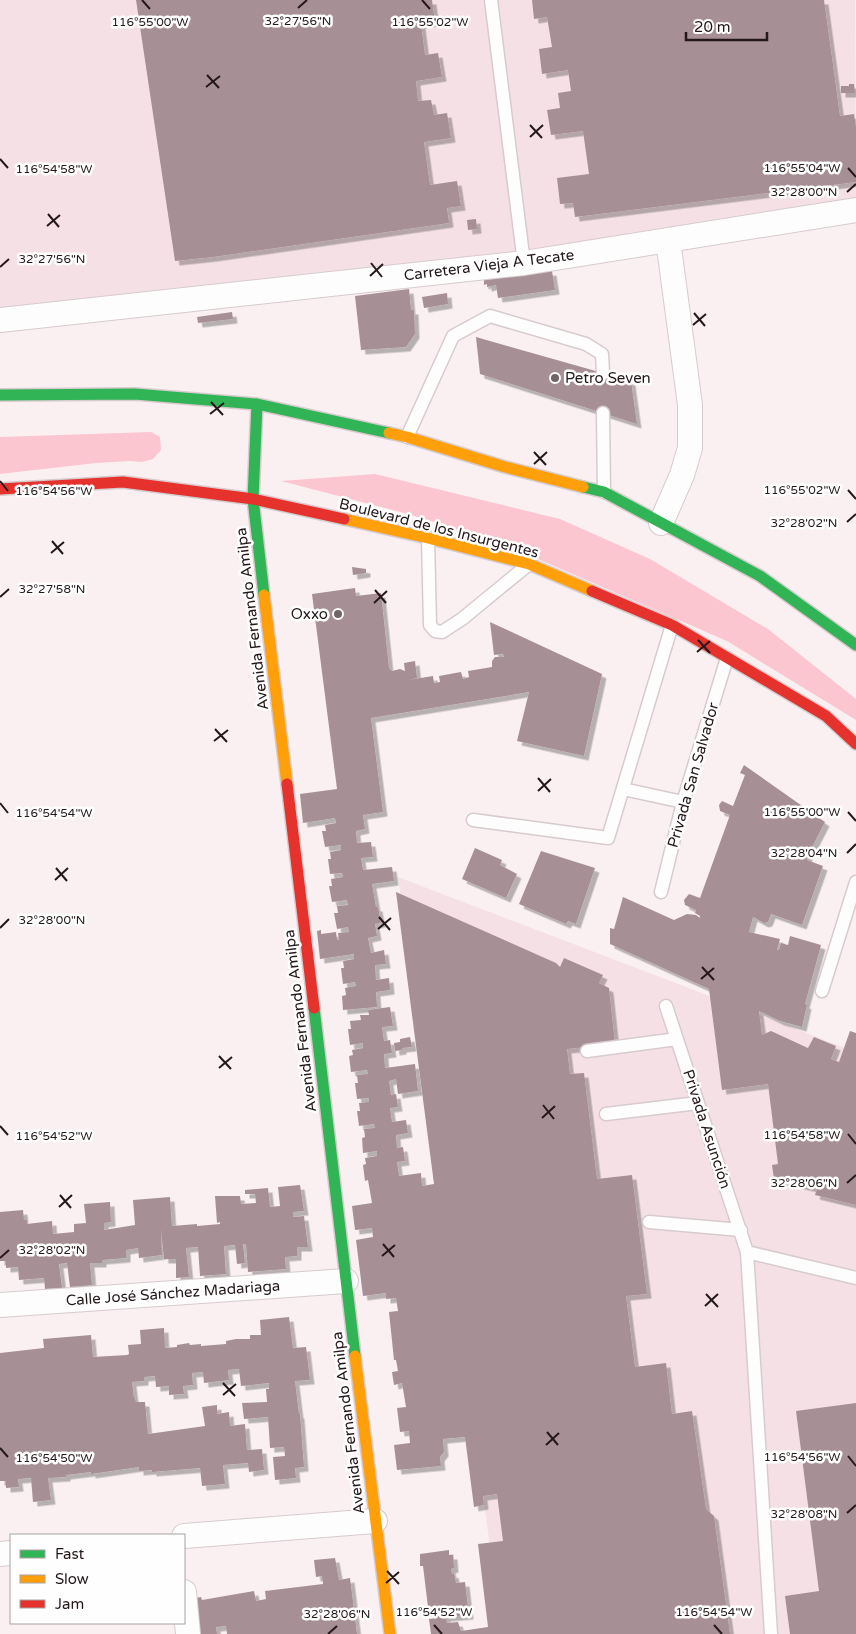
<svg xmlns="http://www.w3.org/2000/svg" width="856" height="1634" font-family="'Varela Round',sans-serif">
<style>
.built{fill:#f5e1e5}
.green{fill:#fcc6d0}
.building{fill:#a69096;filter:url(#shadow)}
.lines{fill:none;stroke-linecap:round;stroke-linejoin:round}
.lane-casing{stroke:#d7cbcd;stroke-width:15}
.street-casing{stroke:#d7cbcd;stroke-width:26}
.fast-casing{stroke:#d7cbcd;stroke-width:14}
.slow-casing{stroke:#d7cbcd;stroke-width:14}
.jam-casing{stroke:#d7cbcd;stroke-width:14}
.lane{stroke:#fefdfd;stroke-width:12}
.street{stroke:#fefdfd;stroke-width:24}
.fast{stroke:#30b455;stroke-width:11}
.slow{stroke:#ff9f0a;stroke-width:11}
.jam{stroke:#e5322d;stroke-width:11}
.ticks{fill:none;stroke:#25181a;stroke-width:2}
.poi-dot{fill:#706466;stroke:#fefefe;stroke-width:2}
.labels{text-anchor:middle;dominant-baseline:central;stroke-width:5;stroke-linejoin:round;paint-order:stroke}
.street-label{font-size:15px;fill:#25181a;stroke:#fefefe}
.poi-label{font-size:15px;fill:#25181a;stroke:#fefefe;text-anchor:start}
.ticks-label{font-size:12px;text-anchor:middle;fill:#25181a;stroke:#fefefe;stroke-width:5;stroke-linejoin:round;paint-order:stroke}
</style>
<defs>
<filter id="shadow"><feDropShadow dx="4.5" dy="4.5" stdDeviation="0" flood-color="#0004"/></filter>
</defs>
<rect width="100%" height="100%" fill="#faf0f2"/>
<!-- built -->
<path class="built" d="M0 0H855L856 213 0 311Z
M398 877 856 1052V1634H502Z"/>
<!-- green -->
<path class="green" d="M151 432 160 437 161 450 153 459 142 462 130 461 96 463 0 474V437Z
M375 474 560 519 650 559 768 629 856 699V720L727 641 501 543 408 514 281 481Z"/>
<!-- building -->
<path class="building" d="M136 0H432L435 22 421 24 425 55 438 53 442 77 416 81 418 101 431 100 434 115 447 113 451 138 424 142 430 185 457 181 461 206 447 208 449 223 213 257 175 261Z
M532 0H824L840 116 854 114 856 127V182L575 217 573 203 560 204 557 178 589 174 583 131 551 135 547 110 560 108 558 93 571 91 568 70 542 74 539 49 552 47 547 17 534 19Z
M849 84H854L855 93H841V86H849Z
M476 219 477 229 468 230 467 220Z
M552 271 555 290 498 298 496 285 487 287V284L484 285V280Z
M409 289 411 310H414L415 334 406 347 361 350 355 296Z
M447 293 448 304 424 308 422 297Z
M232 312 233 319 198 323 197 317Z
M476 337 631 381 637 424 480 374Z
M352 567 366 569V573L353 575Z
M355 588 356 596 381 593 389 668 392 671 400 669 405 671 404 663 415 661 417 678 408 680 433 676 434 683 440 682 439 676 461 672 463 679 469 677 468 671 492 667V661L495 657H504L503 654 494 655 490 622 602 674 584 756 517 741 529 692 371 718 383 812 363 815 365 829 356 831 357 843 371 842 373 857 361 858 363 870 392 867 394 881 372 884 376 907H378L381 923 375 924 377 936 368 938 371 953 384 950 386 964 375 965 376 980 389 978 390 990 376 992 377 1007 343 1010 342 996 346 995 345 988 356 986 355 982 343 984 341 968H344L343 961 354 959V954L320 959 317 931 321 930V934L336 932 337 940H339L338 933 349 932 348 927 337 929 334 913H338L337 906 348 905 347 900 332 902 329 886H332L331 879 343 877 342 873 330 874 328 859H331L330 852 341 850V845L325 847 322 831H326L325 825 336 823 335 818 303 823 300 794 337 789 312 594Z
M744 765 825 822 808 855 807 860 823 866 802 925 771 914 768 922 764 923 753 917 749 932 780 939 777 950H779L781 943 788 945 790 936 821 945 805 1004 807 1005 802 1027 780 1021 759 1011 762 1035 771 1031 808 1048 814 1037 836 1046 831 1059 839 1062 850 1031 856 1033V1205L815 1195 817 1189 780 1180V1177L774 1179 772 1165 778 1164 768 1084 722 1090 709 989 610 944V928L614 929 623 897 674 920 687 914 696 915 700 918V916L695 913 696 910 685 905 684 900 689 894 700 898 730 815 720 811 719 805 722 801 733 806 745 775 740 773Z
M475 848 502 860 500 865 517 874 506 898 462 879Z
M541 851 595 868 576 924 568 921 566 924 519 904Z
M396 892 556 963 560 967 564 958 603 975 599 983 609 988 615 1044 567 1049 570 1074 584 1073 597 1179 632 1175 647 1294 626 1296 635 1367 666 1363 672 1414 692 1411 706 1509 714 1516 730 1634H431L429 1619 437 1618 436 1606 428 1607 423 1566H420V1554L449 1550V1555H453L454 1568 451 1569 452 1574 454 1573 456 1583 465 1582 469 1615 446 1617 447 1623 458 1622 461 1631 488 1627 478 1544 503 1541 497 1494 483 1496 484 1505 474 1507 465 1437 443 1439 444 1452 440 1457 441 1466 397 1470 394 1445 410 1443 409 1431 400 1432 397 1408 406 1407 402 1383 394 1385 392 1372 398 1371 396 1360H394L389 1312 398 1311 396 1298 386 1299V1293L363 1296 356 1240 373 1237 372 1228 355 1230 352 1206 372 1203 368 1180 365 1181 363 1165 366 1164 365 1158 377 1156V1151L363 1153 362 1138 365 1137 364 1129 375 1128 374 1124 359 1126 357 1111H360L359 1103 369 1102V1098L357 1099 355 1083H358L357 1075 368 1074 367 1070 351 1072 349 1056 353 1055 352 1050 363 1048V1043L350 1045 348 1029H351L350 1021 361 1020 360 1015H369L368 1010 390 1007 393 1026 382 1027 384 1041 390 1040 392 1053 384 1054 385 1068 415 1064 418 1091 398 1094 396 1079 389 1081 391 1095 396 1094 398 1107 390 1108 392 1122 406 1120 408 1133 396 1135 397 1148 403 1147 405 1161 397 1162 399 1176 421 1173 422 1186 434 1184Z
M410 1037 412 1047 402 1048V1050L395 1051 394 1043 400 1042V1039Z
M300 1185 304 1211 293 1212V1217L304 1216 308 1247H297V1256L285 1257 286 1269 248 1272 246 1244H243L245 1263 237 1264 235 1245 224 1246 226 1274 200 1276 198 1247 186 1248 189 1277 176 1278V1259H164L161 1229 162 1255 139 1258 138 1248 126 1250V1258L102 1260V1263H90L92 1285 70 1287 67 1263 59 1264 62 1288 45 1289 44 1278 19 1280 18 1267 6 1268V1261H0V1212L23 1210 24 1220H27V1224L52 1221 53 1234 74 1232V1224L86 1223 84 1204 110 1202 111 1222 104 1223V1230L135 1225 133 1200 170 1197 172 1226 197 1224V1226L220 1224V1222L217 1223 215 1196H240L241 1204 256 1203 255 1194H245V1190L268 1188 270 1207 280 1206 278 1187Z
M289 1317 293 1348 306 1347 310 1380 295 1381 299 1414H300L304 1467 295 1468 296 1478 275 1480 273 1457 285 1456 284 1447 270 1448 268 1417 244 1419 242 1403 267 1402 266 1389H269V1383L241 1386 239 1369 228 1370 229 1380 204 1383 203 1372 192 1373 193 1385 183 1386 184 1394 169 1395V1386L156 1387 155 1376 144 1377V1381L132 1382 134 1398H135L136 1402H145L148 1434 205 1426 202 1407 217 1405V1414L229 1412 230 1426 245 1424 247 1450 262 1449 264 1470 249 1472 248 1463 223 1465 225 1484 202 1486 200 1468 152 1472V1470L139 1471V1467L91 1474V1472L66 1475V1477L48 1478 51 1500 33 1502 31 1478 18 1479 19 1487 6 1488V1481H0V1353L44 1348 43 1339 91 1335 93 1357 127 1355 129 1354 128 1345 141 1344 140 1330 164 1328 165 1348 177 1347V1345L189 1343 190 1345 201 1344V1346L226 1344V1341L236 1339H250V1335H261L260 1320Z
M856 1403V1634H790L785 1596 819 1591 796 1411Z
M335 1558 339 1580 350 1578 357 1634H227L226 1626 216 1627 217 1634H199L190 1599 201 1597 202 1600 254 1591 256 1601 266 1599 265 1591 323 1584 322 1576 316 1577 314 1560Z"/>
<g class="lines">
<defs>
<path id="lane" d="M491 0 524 263
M603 413 604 492
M407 437 453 336 490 316 586 344 602 354 603 373
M428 538 430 625 435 631 442 632 462 619 529 564
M623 789 683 802
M473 820 608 838 672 625
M661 892 683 802 727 658
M822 991 856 882
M666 1006 747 1252 771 1634
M587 1051 677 1039
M606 1114 698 1103
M649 1222 741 1230
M747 1252 856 1278"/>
<path id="street" d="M0 320 524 263 856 210
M661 523 682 475 690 448V405L668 240
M0 1305 346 1281
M184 1536 375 1521
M0 1554 11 1553
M184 1592 188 1634"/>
<path id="fast" d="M0 395 135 394 257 404 389 433
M257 404 253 499 264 595
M583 487 604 492 760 576 856 645
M314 1008 355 1356"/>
<path id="slow" d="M389 433 407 437 505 467 583 487
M344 519 428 538 529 564 592 591
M264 595 287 784
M355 1356 390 1634"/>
<path id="jam" d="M0 489 123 482 253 499 344 519
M592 591 672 625 826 716 856 744
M287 784 314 1008"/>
</defs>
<!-- lane casing -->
<use href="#lane" class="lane-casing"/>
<!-- street casing -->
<use href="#street" class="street-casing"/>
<!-- fast casing -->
<use href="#fast" class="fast-casing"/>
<!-- slow casing -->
<use href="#slow" class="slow-casing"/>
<!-- jam casing -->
<use href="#jam" class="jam-casing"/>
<!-- lane -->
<use href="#lane" class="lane"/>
<!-- street -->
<use href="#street" class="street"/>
<!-- fast -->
<use href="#fast" class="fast"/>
<!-- slow -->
<use href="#slow" class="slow"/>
<!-- jam -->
<use href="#jam" class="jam"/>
</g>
<!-- ticks -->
<path class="ticks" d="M142 0 150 9M422 0 430 9M298 8 307 0M207 75 219 88M206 87 220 76M530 125 542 138M530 137 543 125M0 159 8 168M848 168 856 177M847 192 856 184M48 214 59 227M47 226 60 215M371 263 382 277M0 267 9 259M370 276 383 264M694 313 705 326M693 325 706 314M211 402 223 415M210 414 224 403M534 452 546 465M534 464 547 452M0 481 8 491M848 490 856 499M847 522 856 514M52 541 63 554M51 553 64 542M375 590 386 603M0 597 9 589M374 603 387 591M698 640 710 653M697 652 710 641M215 729 227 742M214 741 228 730M538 778 550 792M538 791 551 779M0 803 8 813M848 812 856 821M847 853 856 844M56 868 67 881M55 880 68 868M379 917 390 930M0 928 9 919M378 929 391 918M702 967 714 980M701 979 714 968M219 1056 231 1069M219 1068 232 1057M543 1105 554 1119M542 1118 555 1106M0 1126 8 1135M848 1134 856 1144M847 1183 856 1175M60 1195 71 1208M59 1207 72 1195M383 1244 394 1257M382 1256 395 1245M0 1258 9 1250M706 1294 718 1307M705 1306 718 1294M223 1383 235 1396M223 1395 236 1384M547 1432 558 1445M546 1445 559 1433M0 1448 8 1457M848 1456 856 1466M847 1513 856 1505M387 1571 399 1584M386 1583 399 1572M434 1625 442 1634M714 1625 722 1634M328 1634 337 1626"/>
<!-- markers -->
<g class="poi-dot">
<circle cx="555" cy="378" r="5"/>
<circle cx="338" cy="614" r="5"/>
</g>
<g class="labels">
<!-- street labels -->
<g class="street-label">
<text transform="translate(489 265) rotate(-7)">Carretera Vieja A Tecate</text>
<text transform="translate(439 528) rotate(14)">Boulevard de los Insurgentes</text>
<text transform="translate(252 619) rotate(-97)">Avenida Fernando Amilpa</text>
<text transform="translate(693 775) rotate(-74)">Privada San Salvador</text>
<text transform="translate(300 1021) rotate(-97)">Avenida Fernando Amilpa</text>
<text transform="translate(707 1129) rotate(72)">Privada Asunción</text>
<text transform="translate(173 1293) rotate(-4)">Calle José Sánchez Madariaga</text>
<text transform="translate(348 1423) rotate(-97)">Avenida Fernando Amilpa</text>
</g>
<!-- poi labels -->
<g class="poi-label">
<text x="565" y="378">Petro Seven</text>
<text x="328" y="614" text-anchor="end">Oxxo</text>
</g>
</g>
<g class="ticks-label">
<text x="298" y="25">32°27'56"N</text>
<text x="430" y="26">116°55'02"W</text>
<text x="150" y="26">116°55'00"W</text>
<text x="802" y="172">116°55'04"W</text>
<text x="54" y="173">116°54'58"W</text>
<text x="804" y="196">32°28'00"N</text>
<text x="52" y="263">32°27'56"N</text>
<text x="802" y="494">116°55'02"W</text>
<text x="54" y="495">116°54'56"W</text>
<text x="804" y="527">32°28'02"N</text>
<text x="52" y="593">32°27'58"N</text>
<text x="802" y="816">116°55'00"W</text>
<text x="54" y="817">116°54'54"W</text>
<text x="804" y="857">32°28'04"N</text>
<text x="52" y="924">32°28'00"N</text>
<text x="802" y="1139">116°54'58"W</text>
<text x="54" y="1140">116°54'52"W</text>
<text x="804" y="1187">32°28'06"N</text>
<text x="52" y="1254">32°28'02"N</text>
<text x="802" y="1461">116°54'56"W</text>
<text x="54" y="1462">116°54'50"W</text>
<text x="804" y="1518">32°28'08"N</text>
<text x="434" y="1616">116°54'52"W</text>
<text x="714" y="1616">116°54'54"W</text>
<text x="337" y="1618">32°28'06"N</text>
</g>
<!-- legend -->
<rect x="10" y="1534" width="175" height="90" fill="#fefefe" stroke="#a7a2a3"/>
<rect x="20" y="1550" width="25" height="8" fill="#30b455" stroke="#a7a2a3"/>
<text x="55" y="1559" font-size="15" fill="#25181a">Fast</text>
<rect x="20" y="1575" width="25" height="8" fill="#ff9f0a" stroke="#a7a2a3"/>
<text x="55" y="1584" font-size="15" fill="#25181a">Slow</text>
<rect x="20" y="1600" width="25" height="8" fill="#e5322d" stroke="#a7a2a3"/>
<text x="55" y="1609" font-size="15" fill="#25181a">Jam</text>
<!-- scale -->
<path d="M686 32v8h81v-8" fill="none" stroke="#25181a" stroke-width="2.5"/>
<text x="694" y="32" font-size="15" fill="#25181a" stroke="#fefefe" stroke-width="4" paint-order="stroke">20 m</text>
</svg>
